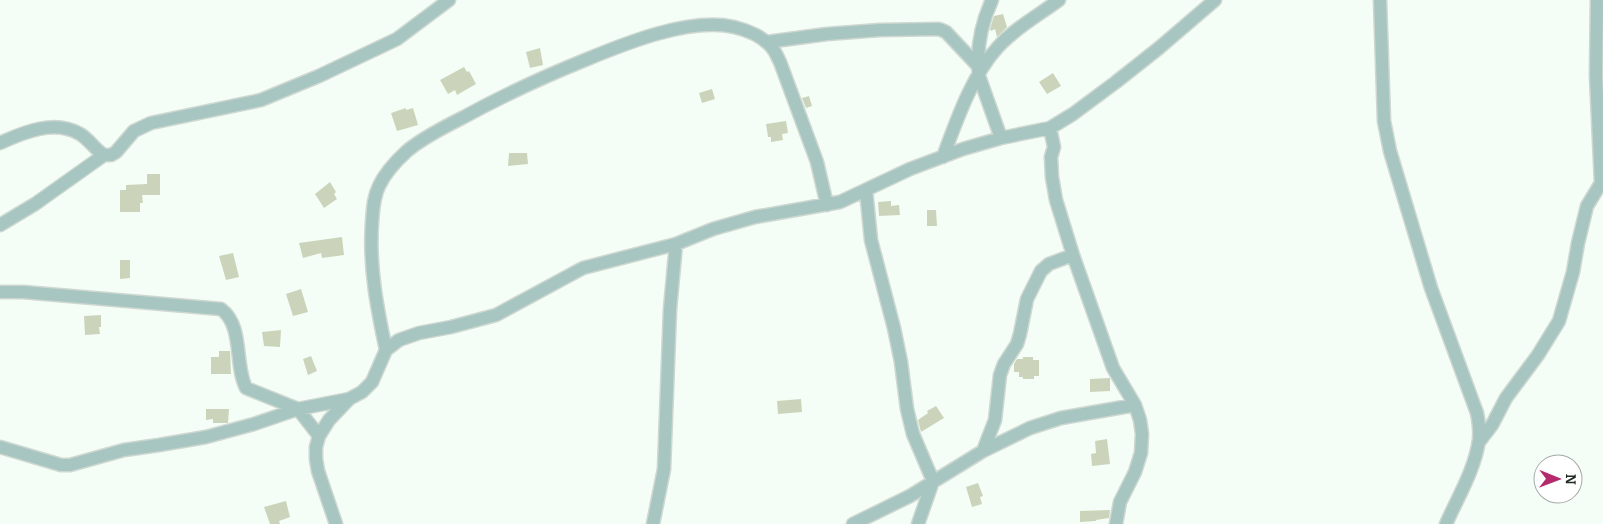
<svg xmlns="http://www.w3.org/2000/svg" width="1603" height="524" font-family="Bitter,serif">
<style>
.building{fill:#cbd4ba}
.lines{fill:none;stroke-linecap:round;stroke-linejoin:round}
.minor-casing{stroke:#ced8d1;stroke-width:15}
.minor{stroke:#a7c5c1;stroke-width:12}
</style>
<rect width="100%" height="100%" fill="#f4fef7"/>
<!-- building -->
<path class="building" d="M1003 14 1007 27 997 37 995 29 991 31 990 29 994 16Z
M540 48 543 65 530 68 526 52Z
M464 67 467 72 469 71 476 84 457 95 455 90 448 94 440 80Z
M1053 73 1061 86 1047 94 1039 82Z
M712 89 715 99 702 103 699 93Z
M809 96 812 106 806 108 802 98Z
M406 108V110L413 108 418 125 397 131 391 113Z
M786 121 788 133 782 134 783 140 771 142V137H768L766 124Z
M509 153H527L528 164 508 166Z
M147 174H160V195H142L143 203H140V212H120V190H126V185L147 184Z
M330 182 336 192 334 194 337 199 324 208 315 194Z
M891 201V206L899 205 900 215 879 216 878 202Z
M927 210H936L937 226H927Z
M342 237 344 255 322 258 321 253 303 258 299 243Z
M233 253 239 277 226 280 219 256Z
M120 260H130V278L120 279Z
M301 289 308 312 293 316 286 294Z
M101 315V327H99L100 334 85 335 84 316Z
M281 330 280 347 264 346 262 332Z
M219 351H230L231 374H211V357H219Z
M311 356 317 371 308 375 303 359Z
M1023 357H1033V360H1039V376H1034V379H1023V377H1019V372H1014V364L1017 359H1023Z
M1110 378V391L1090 392V379Z
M801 399 802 412 778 414 777 401Z
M936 406 944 418 921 432 918 420 928 413 927 411Z
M206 409H229L228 423H213V419L206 420Z
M1107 439 1110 464 1092 466 1091 454 1096 453 1095 441Z
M978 483 983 496 980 497 982 504 972 507 966 487Z
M286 501 290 517 279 521 280 524H270L264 507Z
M1110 510 1109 518 1096 520V521L1080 522V511Z"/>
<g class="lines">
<defs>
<path id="minor" d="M992 0C981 24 976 50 979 76L1001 138
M1380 0 1384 121 1390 151 1431 288 1477 413C1479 423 1480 431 1479 440 1475 469 1458 497 1446 524
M767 42 827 34 880 30 939 29 946 32 978 66
M1050 128 1054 147 1051 157 1052 177 1056 200 1073 255 1113 368 1135 405 1140 420 1142 434 1141 453 1135 472 1120 502 1116 524
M0 143C24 132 55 119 80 134 90 140 95 150 104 155H111L116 152 134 131 151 123 261 100 319 76 397 39 449 0
M943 157C956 122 972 75 998 47 1015 28 1039 15 1059 0
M866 190 871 240 894 328 901 362 907 409 913 434 933 481 918 524
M0 225 35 204 104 155
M0 292H23L221 309C244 326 234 364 246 388L298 409 319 436
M386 350C377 308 369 267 372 223 373 211 373 198 379 186 385 173 396 161 407 151 420 140 446 126 462 118 502 96 543 77 585 60 626 43 690 17 734 27 747 30 764 37 773 49 776 53 778 58 780 62L817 162 827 205
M1479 442 1492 425 1506 398 1538 355 1559 321 1573 272 1578 243 1587 206 1601 183 1596 76 1597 0
M0 447 61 465H70L124 450 159 445 206 437 254 424 298 409 349 399
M983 451 995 420 1000 375 1004 364 1017 344 1020 334 1027 299 1041 271 1049 264 1073 255
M336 524 318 471 316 459V447L319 436 329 420 349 399 362 392 372 382 386 350 399 340 419 333 451 327 496 315 583 268 676 244 713 229 755 217 840 202 910 169 963 149 1001 138 1050 128 1073 114 1116 82 1159 48 1215 0
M653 524 664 469 670 309 676 244
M853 524 910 496 983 451 1030 428 1061 418 1135 405"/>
</defs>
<!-- minor casing -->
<use href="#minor" class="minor-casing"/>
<!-- minor -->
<use href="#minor" class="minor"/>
</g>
<!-- north arrow -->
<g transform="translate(1558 479) rotate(91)"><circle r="24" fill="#ffffff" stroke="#a6aaa7"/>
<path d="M0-4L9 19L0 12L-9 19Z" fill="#b32b6d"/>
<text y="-8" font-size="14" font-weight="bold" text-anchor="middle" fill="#212b24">N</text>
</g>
</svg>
